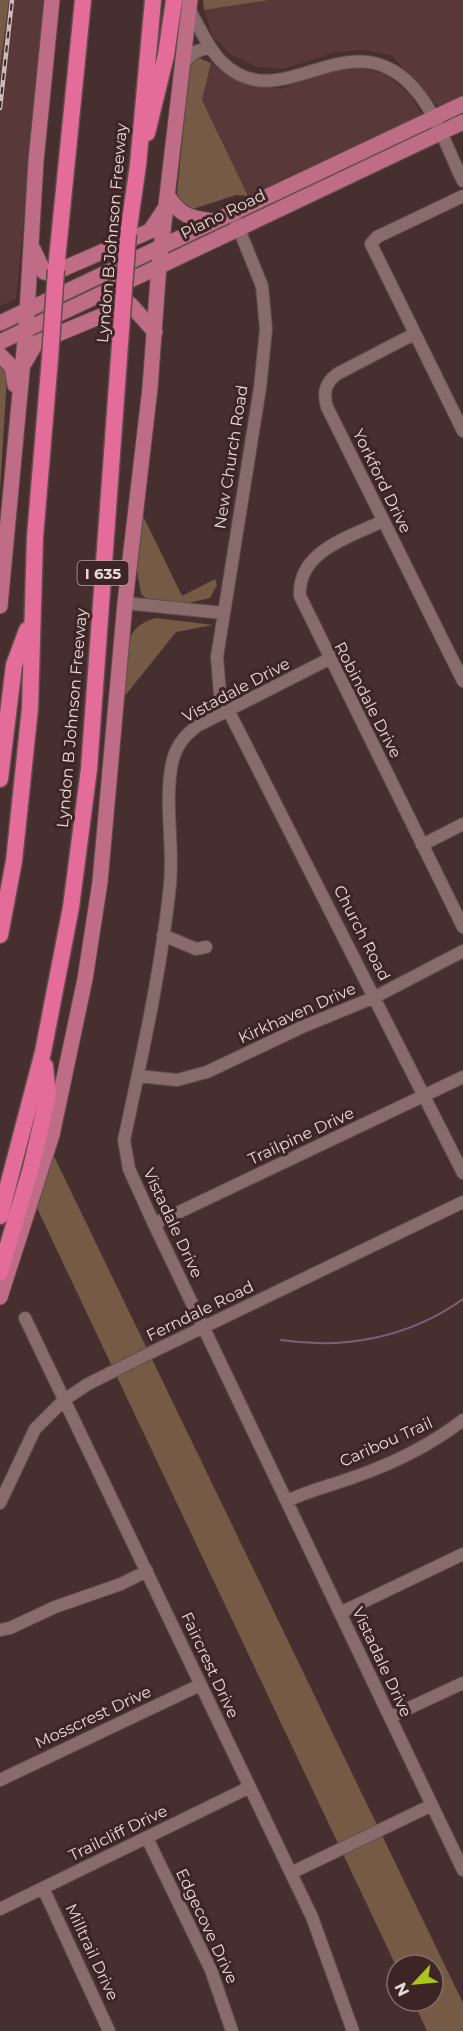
<svg xmlns="http://www.w3.org/2000/svg" width="463" height="2031" font-family="Montserrat,sans-serif">
<style>
.built{fill:#583838}
.green{fill:#755a46}
.lines{fill:none;stroke-linecap:round;stroke-linejoin:round}
.stream{stroke:#7f5d74;stroke-width:2}
.minor-casing{stroke:#624d4d;stroke-width:14}
.major-casing{stroke:#624d4d;stroke-width:17}
.highway-casing{stroke:#624d4d;stroke-width:19}
.minor{stroke:#886b6b;stroke-width:12}
.major{stroke:#bf6c87;stroke-width:15}
.highway{stroke:#e46c99;stroke-width:16}
.rail-casing{stroke:#cdbbbb;stroke-width:4.5}
.rail{stroke:#3e2525;stroke-width:2;stroke-dasharray:7;stroke-linecap:butt}
.highway-bridge-casing{stroke:#624d4d;stroke-width:19;stroke-linecap:butt}
.highway-bridge{stroke:#e46c99;stroke-width:16}
.labels{text-anchor:middle;dominant-baseline:central;stroke-width:6;stroke-linejoin:round;paint-order:stroke}
.shield{fill:#3e2525;stroke:#b6a2a2;stroke-width:1.5}
.shield-label{font-size:15px;font-weight:bold;fill:#e9d8d8}
.street-label{font-size:16px;fill:#e9d8d8;stroke:#3e2525}
</style>
<rect width="100%" height="100%" fill="#482f2f"/>
<!-- built -->
<path class="built" d="M0 0H45L16 299 0 306Z
M270 0H463V95L438 107 391 55 364 50 336 52 284 69 257 67 230 54 213 37 204 10Z
M211 63 237 81 281 89 328 72 359 67 387 75 410 95 422 115 248 196 202 100Z"/>
<!-- green -->
<path class="green" d="M0 0H9L0 67Z
M203 0H270L204 10Z
M199 58 211 63 202 100 248 196 236 195 193 209 180 200 177 193 190 65Z
M0 361 7 376 0 490Z
M143 516 182 596 215 579 217 585 210 598 184 604 147 599 141 594 136 565Z
M156 618 213 625 176 632 124 697C126 664 118 627 156 618Z
M50 1148 463 2003V2031H427L413 2001H433V1965H397V1968L37 1208Z"/>
<g class="lines">
<!-- stream -->
<path class="stream" d="M281 1340C345 1350 410 1337 463 1299"/>
<defs>
<path id="minor" d="M189 9C199 26 207 46 220 60 279 122 346 18 411 85 436 111 447 149 463 181
M183 63 195 52 210 47
M463 196 377 237 371 244 463 431
M232 212 262 286 266 329 260 388 217 657 220 694 463 1173
M414 334 337 374C325 383 323 393 327 407L463 681
M383 521C350 537 297 551 300 596L463 927
M125 603 223 613
M329 659 197 726C184 736 176 746 172 763 164 804 174 844 170 885 161 971 142 1056 124 1140L129 1169 154 1224 463 1870
M422 845 463 824
M163 935 196 949 206 947
M138 1076 177 1080 207 1072 302 1027 375 997 463 951
M154 1224 463 1077
M25 1318 312 1917 353 2031
M287 1501C310 1490 333 1485 357 1476 394 1463 432 1444 463 1420
M0 1503 35 1429 64 1400 88 1384 152 1352 463 1202
M340 1613 463 1554
M0 1630 10 1628 55 1607 121 1584 147 1571
M390 1717 463 1683
M0 1780 200 1685
M147 1838 211 1970 232 2031
M291 1873 432 1805
M43 1888 109 2031
M0 1909 250 1787"/>
<path id="major" d="M169 198C181 216 191 218 212 221
M33 249 44 272 51 274 150 231 164 210
M0 323 463 104
M0 342 463 122
M0 355 12 367 15 385
M25 362 36 343 130 304 155 332
M0 606 26 329 36 161 52 0
M0 1297 52 1135 85 979 100 882 125 603 150 388 159 265 190 0"/>
<path id="highway" d="M147 133 166 55 174 0
M128 234 138 165 153 0
M56 270 83 0
M0 779 14 665 27 630
M0 935 14 861 30 708 35 537 50 358
M0 1216 43 1052 71 907 89 769 121 330
M0 1272 31 1168 48 1095 45 1066"/>
</defs>
<!-- minor casing -->
<use href="#minor" class="minor-casing"/>
<!-- major casing -->
<use href="#major" class="major-casing"/>
<!-- highway casing -->
<use href="#highway" class="highway-casing"/>
<!-- minor -->
<use href="#minor" class="minor"/>
<!-- major -->
<use href="#major" class="major"/>
<!-- highway -->
<use href="#highway" class="highway"/>
<defs>
<path id="rail" d="M0 108 12 0"/>
</defs>
<!-- rail casing -->
<use href="#rail" class="rail-casing"/>
<!-- rail -->
<use href="#rail" class="rail"/>
<defs>
<path id="highway-bridge" d="M121 330 128 234
M50 358 56 270"/>
</defs>
<!-- highway-bridge casing -->
<use href="#highway-bridge" class="highway-bridge-casing"/>
<!-- highway-bridge -->
<use href="#highway-bridge" class="highway-bridge"/>
</g>
<g class="labels">
<!-- shield labels -->
<rect class="shield" x="77.5" y="561" width="51" height="24" rx="4.5"/>
<g class="shield-label">
<text x="103" y="573">I 635</text>
</g>
<!-- street labels -->
<g class="street-label">
<text transform="translate(223 214) rotate(-26)">Plano Road</text>
<text transform="translate(112 233) rotate(-85)">Lyndon B Johnson Freeway</text>
<text transform="translate(231 457) rotate(-81)">New Church Road</text>
<text transform="translate(382 481) rotate(64)">Yorkford Drive</text>
<text transform="translate(236 690) rotate(-28)">Vistadale Drive</text>
<text transform="translate(368 700) rotate(63)">Robindale Drive</text>
<text transform="translate(72 718) rotate(-85)">Lyndon B Johnson Freeway</text>
<text transform="translate(362 933) rotate(63)">Church Road</text>
<text transform="translate(297 1013) rotate(-24)">Kirkhaven Drive</text>
<text transform="translate(301 1136) rotate(-25)">Trailpine Drive</text>
<text transform="translate(173 1223) rotate(65)">Vistadale Drive</text>
<text transform="translate(200 1311) rotate(-26)">Ferndale Road</text>
<text transform="translate(386 1442) rotate(-24)">Caribou Trail</text>
<text transform="translate(382 1662) rotate(65)">Vistadale Drive</text>
<text transform="translate(210 1665) rotate(65)">Faircrest Drive</text>
<text transform="translate(93 1717) rotate(-25)">Mosscrest Drive</text>
<text transform="translate(118 1833) rotate(-26)">Trailcliff Drive</text>
<text transform="translate(207 1926) rotate(65)">Edgecove Drive</text>
<text transform="translate(92 1952) rotate(65)">Milltrail Drive</text>
</g>
</g>
<!-- north arrow -->
<g transform="translate(415 1983) rotate(244)"><circle r="28" fill="#3e2525" stroke="#826d6d" stroke-width="1.5"/>
<path d="M0-4.5L10 22L0 15L-10 22Z" fill="#aac717"/>
<text y="-9" font-size="16" font-weight="bold" text-anchor="middle" fill="#e9d8d8">N</text>
</g>
</svg>
